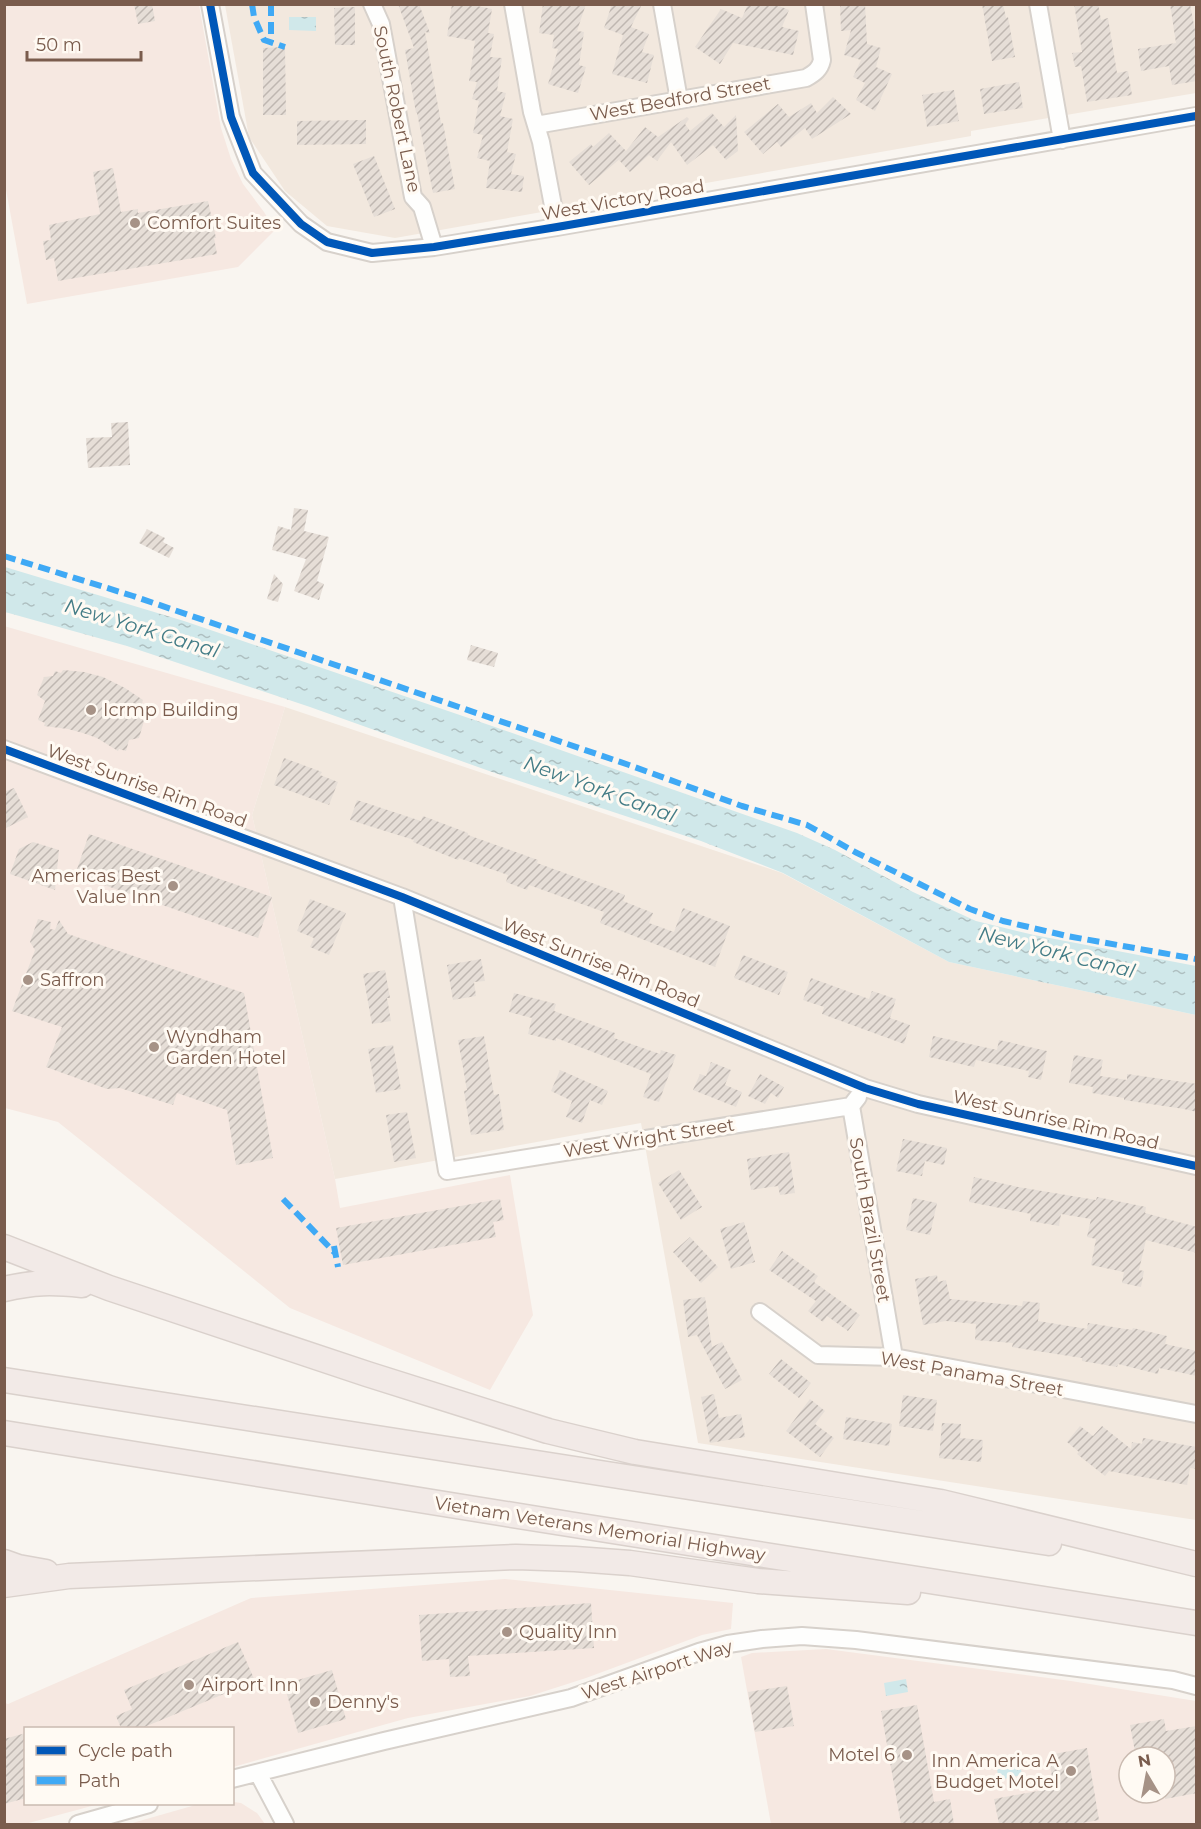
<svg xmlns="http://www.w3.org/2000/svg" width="1201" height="1829" font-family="Montserrat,sans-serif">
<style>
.residential{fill:#f2e8de}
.commercial{fill:#f6e8e1;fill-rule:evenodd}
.water{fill:url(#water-ripples)}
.building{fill:url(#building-hatch)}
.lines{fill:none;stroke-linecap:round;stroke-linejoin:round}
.minor-casing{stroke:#d7d1cb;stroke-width:20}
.highway-casing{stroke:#dad1cc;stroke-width:27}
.minor{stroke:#fefefd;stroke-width:16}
.highway{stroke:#f2eae7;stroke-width:24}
.quiet{stroke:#3fa9f5;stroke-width:6;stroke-dasharray:12 6;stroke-linecap:butt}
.cycleway-casing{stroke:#fffaf3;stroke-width:11}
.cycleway{stroke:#0057b8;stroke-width:8}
.poi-dot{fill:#a69286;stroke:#fffaf3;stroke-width:2}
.labels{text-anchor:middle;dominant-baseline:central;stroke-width:6;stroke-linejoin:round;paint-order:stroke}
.street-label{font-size:18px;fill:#7a5c4d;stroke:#fffaf3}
.poi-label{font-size:18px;fill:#7a5c4d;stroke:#fffaf3;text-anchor:start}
.water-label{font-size:20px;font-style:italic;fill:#437c86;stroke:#fffaf3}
</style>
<defs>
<pattern id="water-ripples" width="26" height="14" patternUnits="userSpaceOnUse" patternTransform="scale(1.5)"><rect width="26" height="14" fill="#d0e8ea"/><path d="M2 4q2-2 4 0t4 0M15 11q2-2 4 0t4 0" fill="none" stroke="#aebfc0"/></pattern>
<pattern id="building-hatch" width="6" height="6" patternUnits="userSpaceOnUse" patternTransform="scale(1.5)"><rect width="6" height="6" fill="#e6ded7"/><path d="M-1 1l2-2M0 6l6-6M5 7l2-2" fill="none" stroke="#bfb7b1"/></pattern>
</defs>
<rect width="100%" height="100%" fill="#f9f5f0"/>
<!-- residential -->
<path class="residential" d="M225 5H1196V93L971 131V136L395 238 327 226 285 191 249 137Z
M285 707 782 873 949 962 1196 1015V1520L698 1443 641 1123 335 1179 252 815Z"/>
<!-- commercial -->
<path class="commercial" d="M4 5H199L221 128 231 159 243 184 264 212 275 230 238 267 27 304 5 184Z
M4 626 285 707 252 815 335 1179 340 1208 510 1175 533 1315 490 1390 290 1308 58 1122 5 1108Z
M505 1579 733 1603 731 1629 702 1635 586 1678 530 1696 408 1718 233 1767 232 1728H26V1804H99L25 1824H5V1703L8 1704 251 1598Z
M826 1649 1071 1681 1196 1701V1824H771L741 1657 752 1653ZM1129 1757H1165V1793H1129Z
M233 1802 241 1803 257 1813 265 1824H129L199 1804H232Z"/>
<!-- water -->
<path class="water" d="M289 17H316V31L289 30Z
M5 567 184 621 492 726 797 833 835 850 913 892 976 921 1034 935 1196 966V1015L949 962 783 873 701 841 492 772 310 707 127 646 5 612Z
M906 1679 908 1692 886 1696 884 1683Z
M1020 1764 1022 1775 999 1780 997 1769Z"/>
<!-- building -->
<path class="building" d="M134 4H152L155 21 138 24Z
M398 4H419L430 33 425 32 441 123H443L455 189 433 193 417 113H416L405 50 414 48Z
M452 4H467L492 9 488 33 494 34 490 57 502 58 497 91 506 93 500 116 513 119 507 152 516 154 511 174 524 176 522 192 486 188 490 161 477 158 483 135 473 133 479 101 472 99 477 82 469 81 475 41 447 36Z
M543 4H586L577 31 584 32 579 65 586 67 578 93 548 84 558 49 552 48 554 35 539 33Z
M612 4H642L631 27 649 34 642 52 654 55 647 83 612 74 623 35 604 28Z
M748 4H774L789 10 782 27 799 31 793 55 733 43 720 64 695 47 721 9 742 18Z
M840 4H865L867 44 881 48 876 67 892 74 875 111 856 100 865 83 853 77 861 60 844 55 851 30 841 31Z
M982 4H1003L1006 18 1008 17 1015 57 992 61Z
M1074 4H1098L1101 20 1108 18 1117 73 1128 71 1132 95 1087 102 1081 66 1075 67 1072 53 1082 52Z
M1170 4H1190L1197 41V81L1172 85 1169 66 1141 71 1138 49 1176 43Z
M355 7V45H335L334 8Z
M285 47 286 115H263V48Z
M1019 82 1023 108 984 114 980 89Z
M954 90 959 121 927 127 922 95Z
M833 97 851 114 812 139 805 128 781 147 777 142 763 154 744 132 778 104 789 117 811 103 817 113Z
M712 113 724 127 736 115 738 151 726 160 713 145 687 165 671 142 657 161 649 155 630 172 619 160 621 158 589 185 569 162 591 144 593 147 609 133 626 151 645 127 658 137 687 117 689 119 685 124 690 131Z
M366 120V144L297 145V121Z
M374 156 395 209 374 217 353 164Z
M113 168 121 212 138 209V213L208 201 216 238H214L217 254 58 281 54 258 46 260 43 241 51 240 49 225 100 214 93 172Z
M128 422 130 465 88 468 86 438 112 437 111 423Z
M294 508 308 510 304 531 329 537 317 581 324 584 319 600 294 591 306 559 272 550 278 526 291 530Z
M147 529 165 538 163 542 174 548 169 558 139 543Z
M274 574 283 584 278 602 267 599Z
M471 645 498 653 494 667 467 660Z
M63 670 84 672 103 677 125 688 143 700 138 715 144 721 139 738 129 740 126 751 119 749 118 751 97 738 83 733 68 729 44 726 45 723 38 720 45 701 37 695 44 677 53 676 55 671 61 673Z
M284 758 322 772 320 775 338 782 329 805 274 785Z
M14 788 28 817 4 829V792Z
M357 800 421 821 423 816 468 833V835L538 860 537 863 625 895 623 901 653 913 649 923 674 932 683 908 730 926 715 967 600 923 604 912 529 885 527 890 506 882 508 875 459 858 458 860 413 842 414 840 350 820Z
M89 834 272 897 258 938 75 875Z
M33 842 59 850 55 890 10 874 19 849Z
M310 899 346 913 329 955 310 947 314 938 297 931Z
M38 919 51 922 50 929 55 930 59 920 68 934 244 993 273 1158 236 1165 227 1110 177 1093 173 1105 120 1088 107 1089 46 1067 62 1027 12 1011 35 950 30 942Z
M743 955 788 972 779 995 734 978Z
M481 959 485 981 474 982 476 996 453 1000 447 965Z
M385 970 390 998H387L391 1021 372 1024 363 974Z
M811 978 869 999 872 991 896 999 890 1018 910 1025 904 1044 822 1014 824 1007 803 1000Z
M514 993 556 1004 554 1011 615 1033 614 1038 660 1054 661 1050 676 1055 659 1102 643 1097 651 1074 556 1038V1041L528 1034 532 1018 509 1012Z
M484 1036 494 1095 499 1094 504 1130 471 1135 464 1091 467 1090 458 1040Z
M933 1036 997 1050 999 1040 1047 1051 1041 1080 1028 1077 1029 1071 976 1060 974 1067 929 1057Z
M393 1045 401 1089 376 1093 368 1049Z
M1074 1055 1103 1060 1100 1076 1127 1080V1074L1197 1084V1112L1184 1109 1124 1100V1098L1092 1093 1093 1087 1069 1083Z
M711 1062 731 1070 725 1085 742 1092 736 1107 693 1090 700 1074 706 1076Z
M560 1070 608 1091 602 1105 590 1100 582 1123 566 1117 572 1101 551 1091Z
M760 1074 784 1087 778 1098 771 1093 765 1104 748 1096Z
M407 1112 416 1158 394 1162 386 1115Z
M903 1139 947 1148 944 1165 925 1161 922 1176 896 1171Z
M789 1152 795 1193 780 1195 778 1186 751 1190 747 1159Z
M679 1170 702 1207 681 1220 658 1183Z
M974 1177 1018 1187 1096 1200 1097 1197 1146 1207 1145 1213 1197 1227V1253L1146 1240 1139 1270 1144 1271 1141 1287 1122 1283 1124 1272 1091 1265 1096 1239 1087 1237 1091 1219 1061 1214 1059 1226 1030 1221 1031 1214 969 1202Z
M913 1198 937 1203 930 1235 906 1230Z
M500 1199 504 1220 493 1222 496 1237 343 1265 336 1228Z
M744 1222 755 1262 731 1269 720 1229Z
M690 1237 718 1267 701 1283 673 1252Z
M782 1251 818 1276 814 1282 860 1315 848 1331 827 1316 823 1322 808 1311 816 1301 769 1270Z
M937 1275 938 1282 946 1280 950 1299 1022 1306 1023 1301 1040 1303 1038 1321 1087 1329 1088 1323 1132 1330 1133 1328 1167 1336 1165 1344 1197 1351V1376L1159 1368 1158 1374 1118 1364 1117 1367 1082 1361V1358L1012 1347 1013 1343 975 1340 976 1324 946 1321 923 1325 915 1279Z
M705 1297 712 1347 722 1342 742 1380 725 1389 697 1335 688 1337 683 1300Z
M781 1359 811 1383 799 1398 769 1374Z
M714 1394 719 1418 741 1414 745 1437 710 1443 701 1397Z
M903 1395 937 1400 933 1431 899 1426Z
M810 1399 825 1411 815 1424 834 1438 820 1457 786 1431Z
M846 1417 892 1424 889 1446 843 1439Z
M942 1423 961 1424 960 1438 983 1440 981 1462 939 1458Z
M1080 1426 1093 1436 1102 1426 1131 1449 1132 1442 1142 1444 1143 1438 1197 1447V1469L1190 1468 1187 1485 1109 1471 1105 1476 1077 1454 1079 1452 1067 1442Z
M591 1603 594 1648 468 1656 470 1676 450 1677 449 1659 422 1661 419 1615Z
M238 1642 255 1681 142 1728H121L116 1716 132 1709 124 1690Z
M332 1670 346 1719 298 1733 284 1684Z
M787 1686 794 1726 755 1732 748 1692Z
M917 1705 934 1802 950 1799 954 1824H901L881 1711Z
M1164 1719 1166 1731 1197 1726V1793L1165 1799V1757H1136L1130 1725Z
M26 1733V1798L4 1804V1739Z
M1087 1748 1099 1820 1076 1824H999L994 1799 1054 1788 1048 1755Z"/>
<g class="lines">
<defs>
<path id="minor" d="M210 4 231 117 253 173 301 224 327 242 372 253 434 247 557 227 1196 116
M372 4 381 24 413 197 422 207 434 247
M513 4 532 112 541 142 557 227
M662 4 679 100
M1038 4 1062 140
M536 125 806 78C815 73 820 69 822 60L814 4
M4 749 402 897 865 1088 918 1104 1196 1166
M402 897 447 1171 851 1106
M858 1097 851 1106 894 1357
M760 1312 818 1355 894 1357 1196 1414
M258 1773 285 1824
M232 1779 384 1741 571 1698 699 1652 728 1644 762 1639 802 1636 856 1640 1173 1680 1196 1686
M78 1824 149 1804"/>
<path id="highway" d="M4 1247 109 1288 367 1374 548 1431 635 1452 941 1502 1196 1564
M4 1289C35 1282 51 1282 82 1285
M4 1380 1049 1543
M4 1433 581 1526 1196 1623
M4 1562 18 1567 46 1572
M4 1585 69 1576 516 1557 575 1559 630 1563 758 1581 908 1592"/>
</defs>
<!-- minor casing -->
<use href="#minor" class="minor-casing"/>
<!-- highway casing -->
<use href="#highway" class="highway-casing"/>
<!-- minor -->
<use href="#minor" class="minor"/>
<!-- highway -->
<use href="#highway" class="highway"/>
<!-- quiet -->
<path class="quiet" d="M252 4 254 17 264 40 285 47
M271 4V42
M4 556 133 596 629 765 742 806 807 825 855 852 970 909 1003 921 1067 936 1196 959
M283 1199 335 1253
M334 1246 338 1267"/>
<defs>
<path id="cycleway" d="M210 4 231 117 253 173 301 224 327 242 372 253 434 247 557 227 1196 116
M4 749 402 897 865 1088 918 1104 1196 1166"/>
</defs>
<!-- cycleway casing -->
<use href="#cycleway" class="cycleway-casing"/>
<!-- cycleway -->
<use href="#cycleway" class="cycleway"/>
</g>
<!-- markers -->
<g class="poi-dot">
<circle cx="135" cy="223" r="6"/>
<circle cx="91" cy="710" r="6"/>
<circle cx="173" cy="886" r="6"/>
<circle cx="28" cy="980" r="6"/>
<circle cx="154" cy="1047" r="6"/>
<circle cx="507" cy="1632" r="6"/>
<circle cx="189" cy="1685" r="6"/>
<circle cx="315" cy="1702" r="6"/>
<circle cx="907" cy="1755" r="6"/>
<circle cx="1071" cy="1771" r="6"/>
</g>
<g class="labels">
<!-- street labels -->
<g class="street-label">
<text transform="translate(680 99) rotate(-10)">West Bedford Street</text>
<text transform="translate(397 109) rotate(78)">South Robert Lane</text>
<text transform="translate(623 200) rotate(-10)">West Victory Road</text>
<text transform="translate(147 786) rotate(20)">West Sunrise Rim Road</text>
<text transform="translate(601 963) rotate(22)">West Sunrise Rim Road</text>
<text transform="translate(1056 1120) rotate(13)">West Sunrise Rim Road</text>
<text transform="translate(649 1138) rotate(-9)">West Wright Street</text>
<text transform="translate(870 1220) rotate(80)">South Brazil Street</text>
<text transform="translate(972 1374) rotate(10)">West Panama Street</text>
<text transform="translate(600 1529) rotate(9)">Vietnam Veterans Memorial Highway</text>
<text transform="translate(657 1670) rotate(-18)">West Airport Way</text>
</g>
<!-- poi labels -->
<g class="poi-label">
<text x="147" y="223">Comfort Suites</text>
<text x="103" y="710">Icrmp Building</text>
<text x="161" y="876" text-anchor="end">Americas Best<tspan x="161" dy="21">Value Inn</tspan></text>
<text x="40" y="980">Saffron</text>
<text x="166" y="1037">Wyndham<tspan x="166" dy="21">Garden Hotel</tspan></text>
<text x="519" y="1632">Quality Inn</text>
<text x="201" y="1685">Airport Inn</text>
<text x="327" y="1702">Denny's</text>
<text x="895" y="1755" text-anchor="end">Motel 6</text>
<text x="1059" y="1761" text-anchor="end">Inn America A<tspan x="1059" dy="21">Budget Motel</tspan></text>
</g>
<!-- water labels -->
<g class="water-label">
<text transform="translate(142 628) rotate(17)">New York Canal</text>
<text transform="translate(600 789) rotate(20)">New York Canal</text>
<text transform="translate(1057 952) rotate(14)">New York Canal</text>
</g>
</g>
<!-- border -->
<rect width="1201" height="1829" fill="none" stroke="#7a5c4d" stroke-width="12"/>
<!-- legend -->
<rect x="24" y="1727" width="210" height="78" fill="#fffaf3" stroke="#cabbb1" stroke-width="1.5"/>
<rect x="36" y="1746" width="30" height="9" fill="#0057b8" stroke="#cabbb1" stroke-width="1.5"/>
<text x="78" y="1757" font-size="18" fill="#7a5c4d">Cycle path</text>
<rect x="36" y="1776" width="30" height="9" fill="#3fa9f5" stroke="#cabbb1" stroke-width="1.5"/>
<text x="78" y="1787" font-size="18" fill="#7a5c4d">Path</text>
<!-- north arrow -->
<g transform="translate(1147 1775) rotate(350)"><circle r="28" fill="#fffaf3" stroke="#cabbb1" stroke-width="1.5"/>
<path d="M0-4.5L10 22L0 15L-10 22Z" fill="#a69286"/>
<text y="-9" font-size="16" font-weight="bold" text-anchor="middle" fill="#7a5c4d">N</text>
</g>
<!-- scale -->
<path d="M27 51v9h114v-9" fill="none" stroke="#7a5c4d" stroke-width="3"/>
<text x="36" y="51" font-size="18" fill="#7a5c4d" stroke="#fffaf3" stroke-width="4.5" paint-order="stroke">50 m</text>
</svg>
